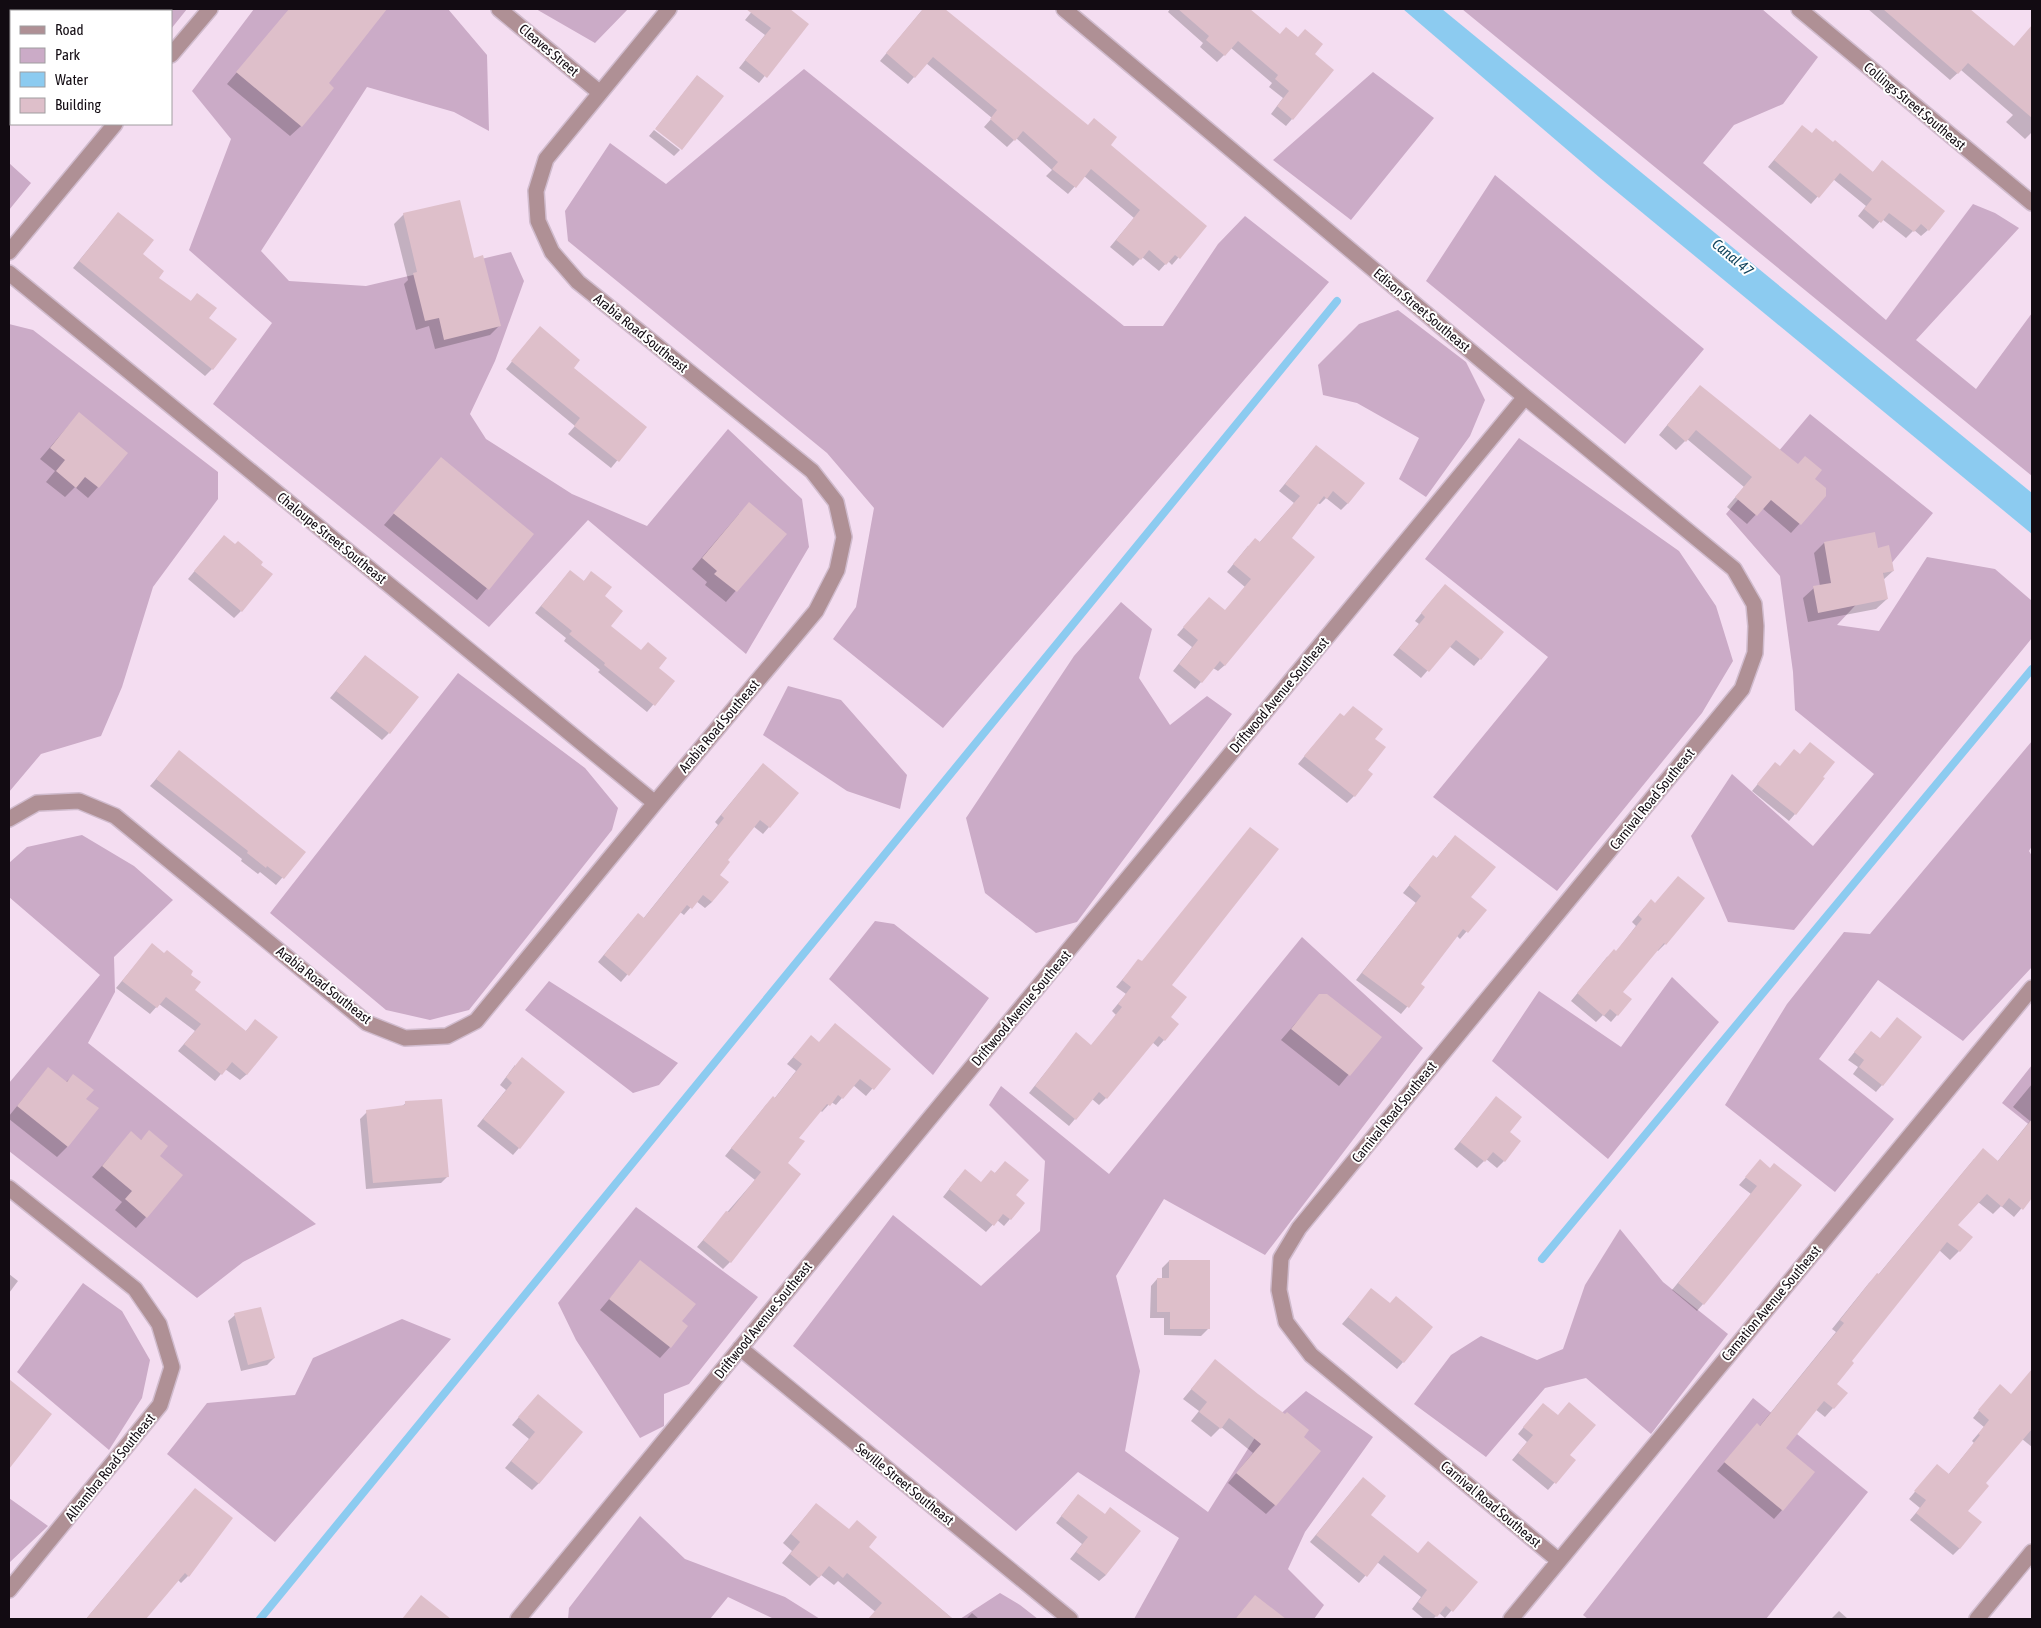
<svg xmlns="http://www.w3.org/2000/svg" width="2041" height="1628" font-family="'Asap Condensed',sans-serif">
<style>
.green{fill:#cbabc7}
.water{fill:#8ccbf0}
.shadow{fill:#0003}
.lines{fill:none;stroke-linecap:round;stroke-linejoin:round}
.stream{stroke:#8ccbf0;stroke-width:8}
.building{fill:#debfca}
.street-casing{stroke:#d0bbcd;stroke-width:18}
.street{stroke:#af9095;stroke-width:15}
.labels{text-anchor:middle;dominant-baseline:central;stroke-width:4;stroke-linejoin:round;paint-order:stroke}
.street-label{font-size:14px;fill:#120b12;stroke:#fff}
.water-label{font-size:15px;font-style:italic;fill:#10435c;stroke:#fff}
</style>
<rect width="100%" height="100%" fill="#f4ddf1"/>
<!-- green -->
<path class="green" d="M94 9H187L171 29V11H98Z
M254 9H448L487 55 489 131 454 112 367 87 261 251 289 281 366 286 511 252 524 281 495 361 470 414 486 439 572 494 647 526 728 429 802 499 809 547 746 654 588 520 489 627 213 404 272 323 189 250 231 139 192 91Z
M536 9H628L595 43Z
M1462 9H1762L1818 57 1783 104 1734 125 1703 163 1886 320 1973 204 1995 213 2019 228 1916 340 1976 389 2032 313V476Z
M804 69 1124 326H1163L1218 244 1245 216 1329 282 943 728 833 639 856 607 874 508 827 453 568 241 565 211 610 143 666 184Z
M1373 72 1434 118 1351 220 1273 160Z
M9 163 31 183 9 210Z
M1495 175 1704 349 1625 444 1426 281Z
M1398 310 1466 362 1485 400 1470 436 1426 497 1399 479 1419 438 1357 403 1323 395 1318 365 1359 324Z
M9 324 33 330 218 472V499L153 587 122 687 101 736 41 754 9 792Z
M1810 414 1933 513 1866 594 1837 625 1879 631 1927 557 1995 569 2032 601V638L1794 930 1728 922 1691 836 1732 774 1813 846 1874 774 1795 710 1793 672 1780 576 1726 514Z
M1519 438 1679 551 1716 606 1733 661 1702 713 1557 891 1433 797 1548 657 1425 559Z
M1121 602 1152 629 1139 678 1170 725 1207 696 1232 714 1077 922 1036 933 985 893 966 818 1074 656Z
M458 673 585 768 618 808 612 830 469 1010 430 1020 386 1010 270 913Z
M788 686 841 700 907 775 900 809 847 791 763 735Z
M2032 741V846L2029 851 2032 856V967L1963 1041 1878 980 1819 1059 1894 1119 1835 1192 1725 1105 1787 1004 1844 932 1870 934Z
M82 835 134 866 173 900 114 957 115 992 88 1043 316 1224 243 1262 197 1298 9 1151V1083L100 975 9 897V863L27 847Z
M875 921 894 924 989 998 933 1075 829 979Z
M1302 937 1423 1048 1265 1255 1164 1199 1116 1276 1140 1371 1125 1451 1208 1512 1256 1436 1306 1391 1373 1437 1305 1532 1288 1569 1324 1605 1314 1619H1134L1179 1538 1078 1472 1016 1531 793 1346 893 1215 981 1286 1040 1231 1045 1161 989 1105 1001 1086 1109 1174Z
M1672 977 1719 1022 1608 1159 1492 1061 1539 991 1621 1047Z
M549 981 678 1063 659 1085 633 1093 525 1010Z
M2032 1065V1127L2002 1103Z
M636 1207 758 1297 689 1384 664 1394V1426L640 1438 576 1340 558 1303Z
M1620 1229 1663 1282 1728 1334 1651 1434 1586 1378 1545 1388 1486 1457 1414 1404 1451 1355 1481 1336 1537 1360 1563 1349 1585 1285Z
M83 1283 122 1311 150 1360 142 1398 109 1450 17 1372Z
M402 1319 451 1339 275 1542 167 1454 207 1403 295 1395 313 1358Z
M1753 1398 1868 1492 1766 1619H1588L1583 1615Z
M9 1498 48 1526 9 1563Z
M640 1516 685 1559 785 1597 820 1619H774L728 1597 710 1619H568L569 1608Z
M1000 1593 1020 1605 1038 1619H960Z"/>
<!-- water -->
<path class="water" d="M1403 9H1442L2032 493V534L1599 177Z"/>
<!-- shadow -->
<path class="shadow" d="M61 9H71L74 11H59Z
M290 9H372L380 15 327 83 301 126 290 136 227 84Z
M754 9H788L807 24 759 83 739 68 765 35 745 20Z
M923 9H943L1205 226 1172 265 1168 261 1159 271 1142 257 1133 266 1110 247 1134 218 1084 176 1068 194 1046 176 1052 170 1016 138 1007 147 984 127 992 118 926 63 908 84 880 61Z
M1170 9H1248L1279 35 1313 55 1292 119 1286 126 1271 114 1283 98 1269 87 1272 83 1231 48 1217 62 1200 47 1203 43 1168 12Z
M1868 9H1968L2013 48 2022 39 2032 47V132L2025 139 2006 122 2013 115 1961 70 1950 80Z
M11 51V61L9 59V54Z
M697 76 682 148 656 128Z
M654 130 680 150 674 156 649 136Z
M1796 134 1872 173 1876 169 1928 230 1921 236 1914 230 1906 238 1882 219 1873 229 1858 216 1866 206 1833 179 1811 204 1768 167Z
M118 213 157 278 190 302 197 295 207 319 212 369 205 376 73 268Z
M404 214 473 259 500 325 490 335 435 349 429 326 416 330 404 284 408 280 394 224Z
M533 335 645 427 611 468 568 434 575 426 506 369Z
M1691 396 1814 479 1825 496 1791 533 1762 508 1747 524 1727 507 1744 487 1687 439 1676 450 1659 435Z
M69 425 98 487 88 498 75 487 65 497 46 482 55 471 40 459Z
M1316 446 1348 503 1341 510 1326 498 1320 504 1317 503 1290 538 1225 665 1218 671 1213 668 1195 689 1173 671 1192 647 1177 635 1209 598 1225 611 1245 587 1227 572 1248 546 1259 543 1294 503 1279 491Z
M441 459 532 534 477 600 384 525Z
M739 514 785 534 726 602 705 585 707 582 692 569Z
M1824 543 1877 549 1893 571 1883 580 1887 599 1876 609 1808 622 1803 598 1814 588 1820 586 1814 553Z
M217 544 241 611 234 618 188 579Z
M570 571 583 582 592 573 603 597 609 626 673 681 647 712 598 672 600 670 564 641 566 638 535 613Z
M1438 593 1480 659 1474 666 1449 646 1421 678 1393 655 1419 624 1415 621Z
M365 656 389 733 382 740 330 698Z
M1334 721 1373 739 1367 770 1354 796 1347 803 1298 764Z
M179 752 304 852 276 885 260 872 258 874 241 861 242 859 150 786Z
M1775 763 1795 814 1789 821 1752 791Z
M756 772 769 827 763 834 753 826 726 860 718 875 712 902 705 908 696 901 684 915 680 912 621 982 598 962 631 922 643 919 718 825 715 822Z
M1449 843 1470 898 1485 910 1460 939 1457 936 1419 985 1423 988 1401 1014 1356 980 1416 903 1403 893 1427 863 1436 859Z
M1678 877 1665 944 1658 951 1657 950 1622 992 1617 1015 1611 1022 1603 1015 1596 1022 1571 1001 1607 957 1616 952 1636 926 1632 922 1644 908 1655 904Z
M152 945 193 990 245 1032 255 1021 247 1074 240 1080 225 1069 215 1081 178 1051 195 1031 159 1004 150 1014 116 988Z
M1139 960 1170 985V1018L1164 1040 1158 1047 1152 1042 1106 1098 1099 1105 1092 1099 1069 1126 1029 1093 1076 1034 1091 1046 1116 1015 1112 1011 1126 994 1116 987Z
M1320 995 1380 1037 1339 1086 1281 1040Z
M1897 1018 1882 1085 1876 1092 1853 1074 1858 1067 1848 1060 1871 1032 1880 1039Z
M811 1037 818 1043 889 1069 866 1096 853 1085 836 1105 831 1102 822 1112 820 1110 798 1138 786 1163 730 1262 723 1269 697 1247 755 1180 725 1156 766 1105 773 1098 774 1099 796 1071 787 1064Z
M515 1065 519 1148 513 1155 477 1126 506 1090 500 1085Z
M48 1068 66 1082 73 1076 84 1099 68 1146 57 1157 9 1119V1116Z
M2032 1084V1168L2029 1173 2032 1176V1196L2014 1217 2001 1206 1993 1214 1978 1202 1957 1225 1959 1251 1950 1260 1939 1250 1850 1362 1835 1385 1833 1408 1825 1417 1815 1409 1784 1448 1782 1510 1774 1519 1717 1471 1749 1434 1759 1427 1836 1332 1832 1329 1869 1283 1878 1275 1974 1159 1997 1162 2030 1121 2013 1107Z
M406 1103 448 1176 441 1183 366 1189 360 1119 367 1112 401 1107Z
M1490 1105 1508 1132 1504 1161 1497 1168 1486 1159 1477 1168 1454 1149Z
M149 1132 158 1156 146 1217 136 1228 115 1210 122 1202 92 1177 131 1133 140 1141Z
M1005 1163 1015 1196 1010 1219 1004 1226 997 1220 986 1232 943 1197 958 1178 981 1184 994 1174Z
M1754 1168 1770 1169 1703 1304 1697 1311 1672 1290 1751 1194 1739 1185Z
M1169 1261 1208 1329 1201 1336 1164 1335V1318H1150L1151 1286 1157 1279H1162V1268Z
M640 1262 680 1321 670 1347 660 1358 600 1310Z
M9 1274 18 1281 9 1293Z
M1365 1297 1403 1362 1397 1369 1342 1324Z
M235 1315 274 1358 267 1365 241 1371 228 1321Z
M1215 1361 1302 1437 1275 1505 1266 1514 1228 1483 1253 1453 1221 1427 1211 1437 1191 1421 1199 1411 1183 1399Z
M2023 1381 2032 1389V1447L2022 1439 1984 1484 1967 1511 1960 1548 1953 1555 1910 1520 1920 1508 1909 1499 1937 1465 1948 1475 1974 1443 1972 1441 1984 1427 1973 1418 1993 1393 2011 1395Z
M14 1385 50 1414 9 1467V1391Z
M538 1395 539 1483 532 1490 505 1468 529 1439 512 1425Z
M1537 1411 1569 1455 1574 1460 1548 1490 1512 1460 1527 1442 1518 1434Z
M1356 1486 1369 1515 1418 1554 1476 1582 1445 1618 1439 1613 1433 1619H1424L1412 1609 1421 1597 1377 1562 1359 1583 1310 1542Z
M189 1496 188 1576 181 1583 178 1580 145 1619H86Z
M1072 1502 1106 1575 1099 1581 1070 1559 1082 1544 1056 1523Z
M816 1504 867 1547 953 1619H884L838 1581 834 1585 821 1575 810 1586 782 1563 792 1551 783 1543Z
M1255 1596 1284 1619H1235Z
M1839 1611 1848 1619H1831Z
M972 1613 979 1619H966Z"/>
<g class="lines">
<!-- stream -->
<path class="stream" d="M1542 1259 2032 669
M260 1619 1337 301"/>
</g>
<!-- building -->
<path class="building" d="M289 9H387L329 83 334 88 302 127 236 72Z
M746 9H790L809 24 767 78 745 60 771 28Z
M923 9H945L1088 125 1094 118 1117 137 1111 145 1207 226 1180 259 1175 255 1166 265 1149 250 1141 260 1116 240 1140 210 1091 169 1076 188 1052 169 1058 162 1023 131 1015 141 990 119 997 110 933 57 915 78 886 53Z
M1178 9H1250L1280 34 1286 27 1298 37 1305 29 1323 44 1315 54 1334 70 1293 120 1277 106 1289 91 1275 79 1278 75 1238 41 1225 56 1206 40 1209 36Z
M1883 9H1970L2014 46 2032 25V118L1968 63 1958 74Z
M697 75 724 96 682 150 655 129Z
M1802 125 1812 133 1816 128 1833 142 1835 140 1873 172 1882 160 1945 211 1929 231 1921 224 1914 232 1889 213 1881 223 1864 209 1872 199 1840 173 1819 198 1774 160Z
M460 200 474 258 483 255 501 326 444 340 439 318 425 321 413 273 417 272 403 213Z
M118 212 154 240 143 254 164 271 159 278 191 301 197 293 217 308 209 318 237 339 213 370 79 261Z
M540 326 580 360 574 368 647 427 619 462 574 426 580 418 511 361Z
M1700 385 1798 464 1805 456 1822 470 1815 479 1826 488V496L1801 525 1771 500 1757 516 1735 497 1752 477 1696 430 1686 442 1667 425Z
M79 412 128 453 99 488 85 477 76 488 56 471 65 460 50 448Z
M1316 445 1365 483 1348 504 1333 491 1327 499 1324 496 1292 538 1315 557 1225 666 1220 661 1202 683 1179 664 1198 640 1183 627 1209 597 1225 610 1251 579 1233 564 1255 538 1260 542 1300 496 1285 484Z
M441 457 534 534 489 590 393 513Z
M749 502 787 534 737 592 714 574 717 571 702 558Z
M1875 532 1878 548 1889 545 1894 571 1883 573 1888 599 1818 613 1813 586 1831 583 1824 542Z
M224 535 235 544 238 541 263 562 261 565 273 574 242 612 194 571Z
M570 570 584 581 591 571 612 587 605 596 623 611 611 626 641 650 648 642 667 658 659 668 675 681 655 706 604 665 605 663 569 634 572 631 541 606Z
M1445 584 1504 632 1481 660 1456 640 1429 672 1399 648 1425 617 1421 613Z
M365 655 419 697 390 734 336 691Z
M1353 706 1383 729 1375 739 1386 747 1368 770 1373 774 1355 797 1304 756 1340 713 1344 716Z
M1810 742 1835 762 1823 777 1825 778 1796 815 1757 784 1775 762 1780 766 1794 749 1800 754Z
M179 750 306 852 284 879 267 866 266 868 247 853 248 851 156 779Z
M763 763 799 793 770 828 760 820 728 860 730 862 720 875 729 882 712 902 703 895 692 909 687 905 629 976 604 955 638 913 644 918 724 818 721 815Z
M1250 827 1279 849 1172 985 1187 997 1171 1017 1179 1024 1165 1041 1159 1036 1107 1099 1099 1092 1076 1120 1035 1086 1076 1032 1091 1045 1122 1007 1118 1004 1131 987 1122 980 1138 959 1142 961Z
M1455 835 1496 867 1471 897 1487 910 1468 933 1463 929 1421 984 1425 987 1409 1008 1362 973 1421 896 1409 885 1433 855 1437 858Z
M1678 876 1705 898 1666 945 1664 943 1623 992 1632 999 1618 1016 1610 1009 1604 1016 1577 993 1614 949 1616 951 1642 919 1638 915 1651 899 1655 903Z
M152 943 164 953 167 950 193 971 191 975 201 982 195 990 246 1031 255 1019 278 1037 247 1075 232 1062 222 1075 184 1044 201 1024 166 997 157 1008 122 981Z
M1319 994H1327L1382 1037 1350 1076 1291 1029Z
M1897 1017 1922 1037 1883 1086 1859 1067 1864 1060 1854 1052 1871 1031 1880 1038Z
M835 1023 891 1069 874 1090 860 1079 843 1099 838 1095 830 1106 827 1104 799 1138 805 1141 788 1163 801 1174 731 1263 703 1240 726 1211 729 1212 761 1172 731 1148 773 1096 775 1098 802 1064 793 1057 811 1035 819 1042Z
M522 1057 565 1092 520 1149 483 1119 512 1083 506 1077Z
M48 1067 67 1082 73 1074 94 1090 86 1099 99 1108 68 1147 17 1106Z
M1496 1096 1522 1117 1510 1132 1521 1141 1505 1162 1493 1152 1485 1162 1460 1142Z
M442 1099 449 1177 373 1183 366 1110 405 1105V1101Z
M2032 1119V1198L2023 1210 2009 1198 2002 1207 1987 1194 1958 1225 1973 1237 1960 1252 1947 1242 1852 1361 1854 1363 1837 1384 1848 1393 1834 1409 1824 1401 1786 1448 1815 1472 1783 1511 1724 1462 1757 1423 1760 1426 1844 1323 1840 1320 1877 1273 1879 1274 1983 1148 1998 1161Z
M149 1130 168 1146 160 1156 183 1175 147 1218 125 1199 132 1191 102 1166 131 1131 141 1140Z
M1760 1159 1770 1168 1774 1163 1802 1185 1704 1305 1678 1283 1757 1186 1745 1177Z
M1005 1161 1029 1180 1016 1195 1025 1203 1011 1220 1003 1214 994 1226 949 1189 965 1169 981 1182 991 1170 995 1173Z
M640 1260 696 1304 682 1321 688 1326 671 1348 609 1299Z
M1169 1260H1210V1329H1170V1312H1157V1278H1169Z
M1371 1288 1390 1303 1396 1296 1433 1327 1404 1363 1348 1317Z
M261 1307 275 1358 248 1365 234 1313Z
M1215 1359 1258 1394 1285 1414 1287 1412 1309 1430 1304 1437 1321 1451 1276 1506 1236 1473 1261 1444 1229 1418 1221 1429 1199 1412 1207 1402 1191 1389Z
M2032 1369V1429L1986 1483 1989 1486 1968 1511 1982 1522 1960 1549 1916 1513 1926 1500 1914 1491 1937 1464 1949 1474 1980 1435 1978 1434 1989 1420 1978 1410 2000 1384 2011 1394Z
M9 1379 52 1414 9 1469Z
M538 1394 583 1432 539 1484 511 1461 535 1432 518 1417Z
M1569 1402 1596 1425 1570 1455 1576 1460 1556 1484 1518 1453 1533 1435 1523 1427 1543 1403 1558 1415Z
M1363 1477 1386 1496 1371 1515 1418 1553 1428 1541 1478 1582 1453 1612 1446 1606 1437 1617 1418 1602 1427 1590 1384 1555 1367 1577 1316 1535Z
M195 1488 233 1518 189 1577 185 1573 146 1619H86Z
M1078 1494 1105 1514 1110 1507 1141 1531 1106 1575 1076 1552 1088 1537 1061 1516Z
M816 1503 849 1529 857 1520 877 1537 869 1547 953 1619H868L882 1603 847 1573 843 1578 829 1566 819 1578 790 1554 800 1542 791 1534Z
M421 1595 451 1619H402Z
M1255 1595 1286 1619H1235Z"/>
<g class="lines">
<defs>
<path id="street" d="M499 9 599 92
M1064 9 1525 397 1734 569 1754 604 1756 626 1755 653 1742 689 1299 1228 1281 1258 1279 1290 1286 1322 1311 1355 1558 1560
M1799 9 2032 203
M171 55 210 9
M9 252 115 124
M9 273 655 803
M9 819 37 803 79 801 115 816 367 1023 405 1038 447 1036 476 1021 655 803 816 611 837 570 844 537 836 502 812 471 578 282 552 252 538 221 536 191 546 159 669 9
M9 1188 135 1289 159 1324 172 1367 160 1405 9 1590
M740 1348 1070 1619
M518 1619 811 1262 1525 397
M1511 1619 2032 988
M1977 1619 2032 1552"/>
</defs>
<!-- street casing -->
<use href="#street" class="street-casing"/>
<!-- street -->
<use href="#street" class="street"/>
</g>
<g class="labels">
<!-- street labels -->
<g class="street-label">
<text transform="translate(549 50) rotate(40)">Cleaves Street</text>
<text transform="translate(1915 106) rotate(40)">Collings Street Southeast</text>
<text transform="translate(1422 310) rotate(40)">Edison Street Southeast</text>
<text transform="translate(641 333) rotate(39)">Arabia Road Southeast</text>
<text transform="translate(332 538) rotate(39)">Chaloupe Street Southeast</text>
<text transform="translate(1279 695) rotate(-50)">Driftwood Avenue Southeast</text>
<text transform="translate(719 726) rotate(-50)">Arabia Road Southeast</text>
<text transform="translate(1652 799) rotate(-51)">Carnival Road Southeast</text>
<text transform="translate(324 985) rotate(38)">Arabia Road Southeast</text>
<text transform="translate(1021 1008) rotate(-50)">Driftwood Avenue Southeast</text>
<text transform="translate(1394 1112) rotate(-51)">Carnival Road Southeast</text>
<text transform="translate(1771 1303) rotate(-50)">Carnation Avenue Southeast</text>
<text transform="translate(763 1320) rotate(-51)">Driftwood Avenue Southeast</text>
<text transform="translate(110 1467) rotate(-51)">Alhambra Road Southeast</text>
<text transform="translate(905 1484) rotate(39)">Seville Street Southeast</text>
<text transform="translate(1491 1504) rotate(40)">Carnival Road Southeast</text>
</g>
<!-- water labels -->
<g class="water-label">
<text transform="translate(1733 257) rotate(40)">Canal 47</text>
</g>
</g>
<!-- border -->
<rect width="2041" height="1628" fill="none" stroke="#120b12" stroke-width="20"/>
<!-- legend -->
<rect x="10" y="10" width="162" height="115" fill="#ffffff" stroke="#a09da0"/>
<rect x="20" y="26" width="25" height="8" fill="#af9095" stroke="#a09da0"/>
<text x="55" y="35" font-size="15" fill="#120b12">Road</text>
<rect x="20" y="48" width="25" height="15" fill="#cbabc7" stroke="#a09da0"/>
<text x="55" y="60" font-size="15" fill="#120b12">Park</text>
<rect x="20" y="72" width="25" height="15" fill="#8ccbf0" stroke="#a09da0"/>
<text x="55" y="85" font-size="15" fill="#120b12">Water</text>
<rect x="20" y="98" width="25" height="15" fill="#debfca" stroke="#a09da0"/>
<text x="55" y="110" font-size="15" fill="#120b12">Building</text>
</svg>
